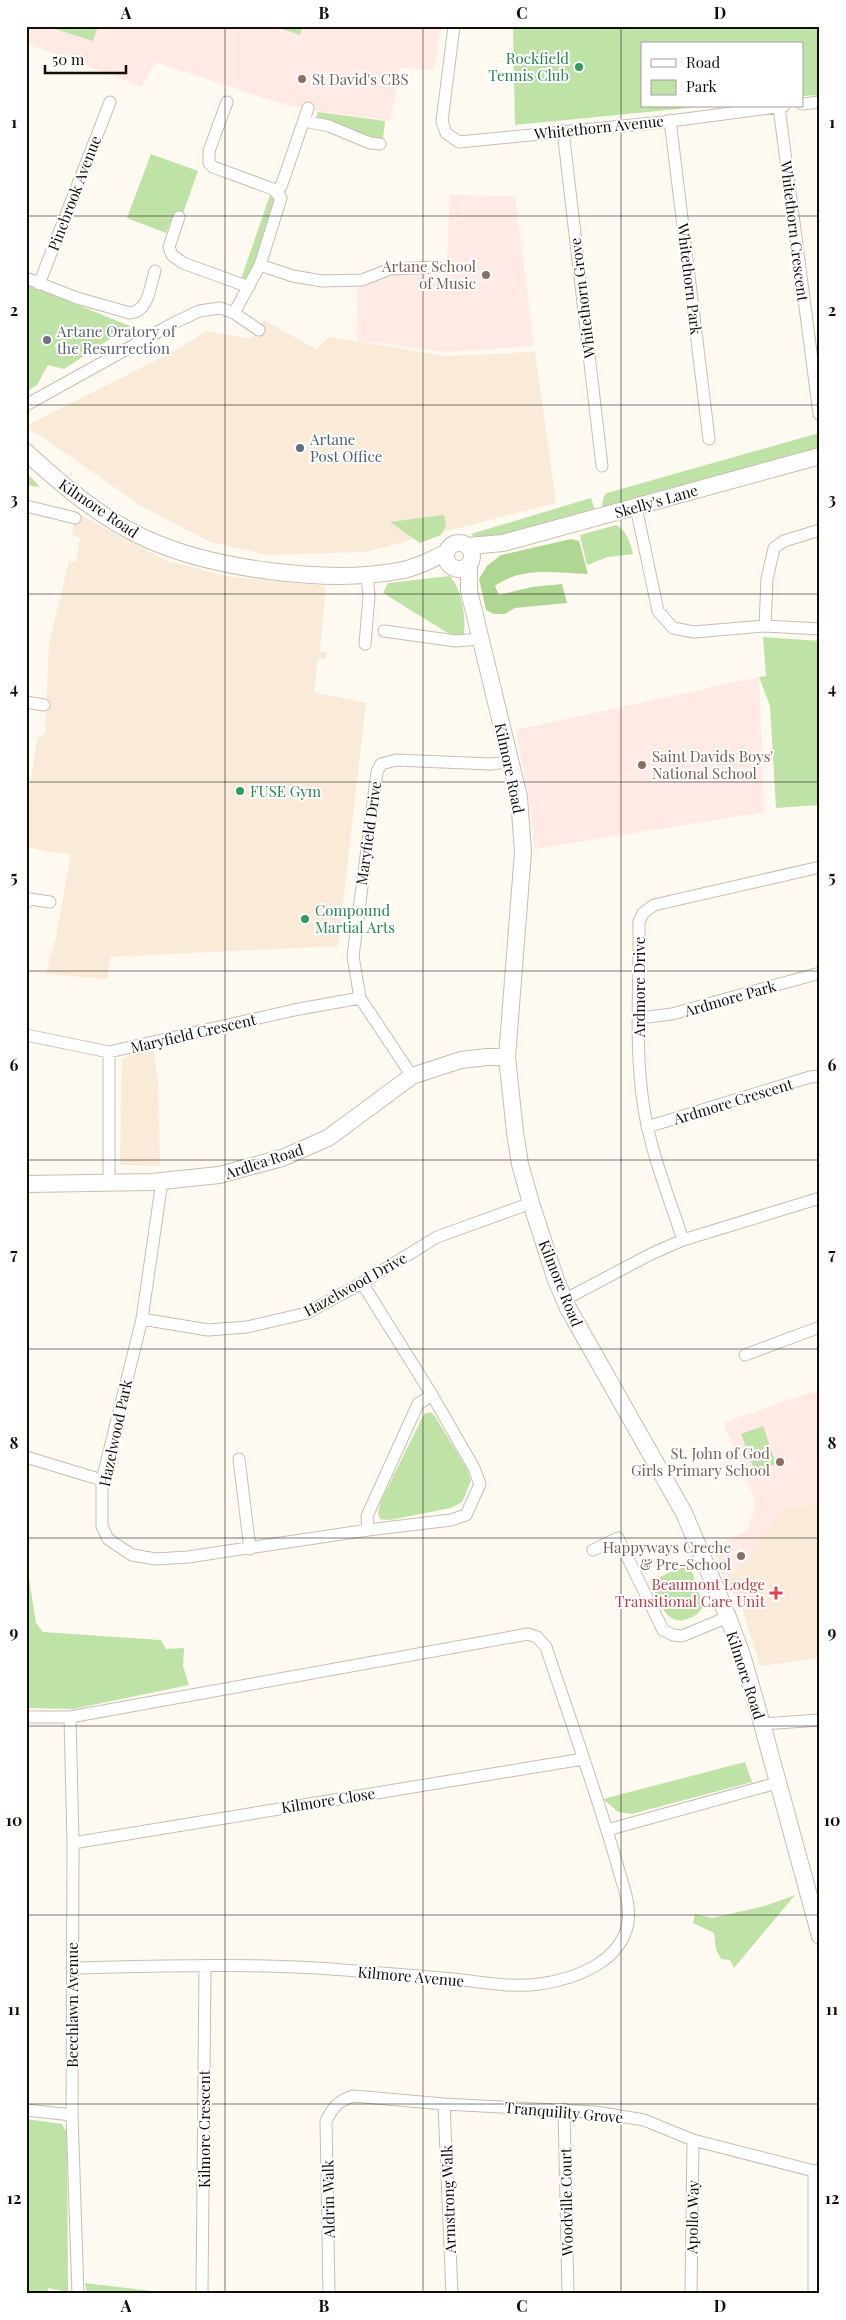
<svg xmlns="http://www.w3.org/2000/svg" width="846" height="2320" font-family="'Playfair Display',serif">
<style>
.built{fill:#f9ebd7}
.education{fill:#ffeae5}
.green{fill:#bfe2a7}
.forest{fill:#b0d694}
.lines{fill:none;stroke-linecap:round;stroke-linejoin:round}
.street-casing{stroke:#c7beb1;stroke-width:13}
.secondary-casing{stroke:#c7beb1;stroke-width:18}
.street{stroke:#fff;stroke-width:11}
.secondary{stroke:#fff;stroke-width:16}
.grid{fill:none;stroke:#110e09;stroke-width:1;stroke-opacity:0.55}
.leisure-dot{fill:#2e9e5b;stroke:#fff;stroke-width:2}
.education-dot{fill:#8d6e63;stroke:#fff;stroke-width:2}
.worship-dot{fill:#6b7280;stroke:#fff;stroke-width:2}
.service-dot{fill:#5c6f8a;stroke:#fff;stroke-width:2}
.health-dot{fill:#e0444e;stroke:#fff;stroke-width:2}
.labels{text-anchor:middle;dominant-baseline:central;stroke-width:4;stroke-linejoin:round;paint-order:stroke}
.leisure-label{font-size:15px;fill:#27864d;stroke:#fff;text-anchor:start}
.education-label{font-size:15px;fill:#785e54;stroke:#fff;text-anchor:end}
.street-label{font-size:15px;fill:#110e09;stroke:#fff}
.worship-label{font-size:15px;fill:#5b616d;stroke:#fff;text-anchor:start}
.service-label{font-size:15px;fill:#4e5e75;stroke:#fff;text-anchor:start}
.health-label{font-size:15px;fill:#be3a42;stroke:#fff;text-anchor:end}
.neatline{fill:none;stroke:#110e09;stroke-width:2}
.grid-label{font-size:16px;text-anchor:middle;font-weight:bold;fill:#110e09}
</style>
<rect width="100%" height="100%" fill="#fef9f1"/>
<!-- built -->
<path class="built" d="M264 320 316 349 329 337 447 356 535 352 556 503 365 552 269 555 210 542 143 507 26 426 182 347 206 331 251 339Z
M75 512 167 561 231 577 326 586 320 651 327 652 326 659H318L314 692 366 703 338 946 110 957 107 979 46 974 56 937 71 854 47 852 26 846V816L37 738 45 734 49 644 69 561 76 562 80 538 72 535Z
M153 1048 158 1082 160 1166 120 1165 122 1059 132 1053Z
M820 1502V1658L760 1666 742 1608 724 1578 752 1557 769 1525 780 1511Z"/>
<!-- education -->
<path class="education" d="M26 26H441L434 70 401 68 390 121 292 107 155 62 142 87 26 43Z
M450 195 515 196 534 346 446 352 357 341 358 286 371 283 391 272H426L427 281 446 278Z
M759 677 764 812 535 849 529 800 516 730Z
M820 1389V1502L780 1511 769 1525 752 1557 724 1578 712 1547 747 1531 756 1503 724 1423Z"/>
<!-- green -->
<path class="green" d="M46 26H98L93 41Z
M273 26H303L300 35Z
M513 26H820V95L802 96V44H642V106H709L515 125Z
M318 112 385 121 383 139 366 136 316 118Z
M151 154 198 171 182 216 174 214 166 233 127 218Z
M270 195 274 198 273 208 251 273 248 278 241 279Z
M26 284 130 326 64 369 48 365 37 385 26 392Z
M819 433 820 449 603 508 602 506 604 496 607 493Z
M26 472 40 487 26 485Z
M591 498 595 510 507 536 475 538 471 534Z
M444 515 446 526 441 535 420 543 390 522Z
M616 525C627 531 630 542 633 554L608 557 587 565 580 535Z
M450 576C462 590 466 616 464 634L456 638 383 593 388 583Z
M763 637 820 641V805L776 808 770 706 759 677 766 676Z
M430 1412 434 1415 466 1467 471 1480 465 1496 462 1502 451 1508 390 1520 380 1519 378 1513 381 1501 420 1422 424 1414Z
M763 1426 776 1464 755 1472 741 1434Z
M26 1560 36 1623 43 1632 161 1640 166 1649 184 1648 183 1666 189 1685 73 1709 26 1708Z
M689 1563 703 1605C700 1613 697 1615 690 1618 665 1629 659 1599 650 1582Z
M745 1762 752 1782 632 1814 618 1812 603 1799Z
M795 1895 734 1968 730 1960 721 1959 716 1949 714 1933 693 1923 695 1914 712 1918 765 1906Z
M26 2119 62 2124 67 2133 68 2292 48 2288V2294H26Z
M85 2283 177 2294H87Z"/>
<!-- forest -->
<path class="forest" d="M571 539 579 541 588 574C557 573 522 566 495 586L499 595 532 587 562 584 567 603 515 608 505 614H494L486 610 479 579 487 566 501 555Z"/>
<g class="lines">
<defs>
<path id="street" d="M454 26 442 121 446 133 459 142 663 122 784 106
M227 102 209 151V163L213 167 273 189 281 198 260 265 234 313
M802 104 820 102
M779 107 819 414
M670 120 709 439
M304 121 329 126 370 143 380 144
M563 131 602 466
M278 192 282 184 308 108
M179 217 169 247 172 255 183 263 249 287
M260 265 293 276 322 281 362 280 390 269 437 267
M26 278 77 298 130 313C149 311 150 286 155 271
M39 284 110 102
M26 405 172 324 199 311 220 308 234 313 259 330
M26 506 75 518
M636 507 658 611 673 628 694 632 765 626 820 629
M765 626 767 579 774 548 784 541 820 530
M384 631 456 641 480 639
M365 644 369 597 367 575
M26 702 44 705
M26 903 30 899 50 902
M639 1018 672 1014 820 973
M26 1035 109 1052 294 1010 360 998
M109 1052V1182
M412 1076 360 998 353 956 377 772 381 764 396 760 490 764 510 762
M647 1127 810 1077 820 1076
M162 1181 142 1319 102 1480V1526L108 1539 132 1555 156 1559 188 1557 368 1530 451 1520 466 1515 480 1484 474 1468 432 1395 362 1283
M683 1240C669 1197 651 1153 644 1109 634 1048 640 983 639 922L643 913 654 905 820 867
M564 1300 651 1254 683 1240 820 1198
M142 1319 208 1330 247 1327 307 1313 362 1283 437 1237 531 1203
M745 1355 820 1327
M26 1457 102 1480
M239 1459 250 1549
M368 1530 367 1516 418 1404 432 1395
M593 1550 618 1538 663 1630 673 1635 682 1636 728 1617
M26 1717H70L528 1634 537 1637 546 1647C570 1719 596 1791 617 1864 622 1883 631 1903 628 1923 621 1962 575 1979 540 1984 511 1988 482 1982 453 1979 412 1975 371 1972 331 1969 245 1963 158 1966 72 1968
M70 1717 73 1843 72 2115 78 2294
M762 1724 820 1720
M607 1830 777 1783
M73 1843 583 1759
M444 2104 452 2294
M564 2109 568 2294
M26 2110 72 2115
M202 2292 205 1966
M329 2294 326 2121C333 2107 338 2101 353 2096L444 2104 595 2112 644 2120 693 2140 814 2171 820 2170
M691 2294 693 2140
M814 2294V2171"/>
<path id="secondary" d="M26 452C63 486 103 520 149 540 214 569 328 584 398 571 416 568 431 560 447 552
M446 556a13 13 0 1 1 26 0a13 13 0 1 1-26 0Z
M468 546 503 543 820 456
M469 564V591L519 797 523 852 507 1057 515 1132 520 1164 531 1203 556 1280 568 1308 684 1513 728 1617 742 1655 762 1724 820 1936
M26 1184 152 1182 219 1175 282 1158 328 1138 412 1076 461 1060 487 1057H507"/>
</defs>
<!-- street casing -->
<use href="#street" class="street-casing"/>
<!-- secondary casing -->
<use href="#secondary" class="secondary-casing"/>
<!-- street -->
<use href="#street" class="street"/>
<!-- secondary -->
<use href="#secondary" class="secondary"/>
</g>
<!-- grid -->
<path class="grid" d="M225 26V2294M423 26V2294M621 26V2294M26 216H820M26 405H820M26 594H820M26 782H820M26 971H820M26 1160H820M26 1349H820M26 1538H820M26 1726H820M26 1915H820M26 2104H820"/>
<!-- markers -->
<g class="leisure-dot">
<circle cx="579" cy="67" r="5"/>
<circle cx="240" cy="791" r="5"/>
<circle cx="305" cy="919" r="5"/>
</g>
<g class="education-dot">
<circle cx="302" cy="79" r="5"/>
<circle cx="486" cy="275" r="5"/>
<circle cx="642" cy="765" r="5"/>
<circle cx="780" cy="1462" r="5"/>
<circle cx="741" cy="1556" r="5"/>
</g>
<circle class="worship-dot" cx="47" cy="340" r="5"/>
<circle class="service-dot" cx="300" cy="448" r="5"/>
<path class="health-dot" d="M773.5 1585.5h5v5h5v5h-5v5h-5v-5h-5v-5h5z"/>
<g class="labels">
<!-- leisure labels -->
<g class="leisure-label">
<text x="569" y="58" text-anchor="end">Rockfield<tspan x="569" dy="17">Tennis Club</tspan></text>
<text x="250" y="791">FUSE Gym</text>
<text x="315" y="910">Compound<tspan x="315" dy="17">Martial Arts</tspan></text>
</g>
<!-- education labels -->
<g class="education-label">
<text x="312" y="79" text-anchor="start">St David's CBS</text>
<text x="476" y="266">Artane School<tspan x="476" dy="17">of Music</tspan></text>
<text x="652" y="756" text-anchor="start">Saint Davids Boys'<tspan x="652" dy="17">National School</tspan></text>
<text x="770" y="1453">St. John of God<tspan x="770" dy="17">Girls Primary School</tspan></text>
<text x="731" y="1547">Happyways Creche<tspan x="731" dy="17">&amp; Pre-School</tspan></text>
</g>
<!-- street labels -->
<g class="street-label">
<text transform="translate(599 127) rotate(-6)">Whitethorn Avenue</text>
<text transform="translate(74 193) rotate(-69)">Pinebrook Avenue</text>
<text transform="translate(795 231) rotate(83)">Whitethorn Crescent</text>
<text transform="translate(690 279) rotate(83)">Whitethorn Park</text>
<text transform="translate(582 298) rotate(-97)">Whitethorn Grove</text>
<text transform="translate(656 501) rotate(-16)">Skelly's Lane</text>
<text transform="translate(99 508) rotate(34)">Kilmore Road</text>
<text transform="translate(510 768) rotate(78)">Kilmore Road</text>
<text transform="translate(368 833) rotate(-82)">Maryfield Drive</text>
<text transform="translate(639 987) rotate(-90)">Ardmore Drive</text>
<text transform="translate(730 998) rotate(-16)">Ardmore Park</text>
<text transform="translate(193 1033) rotate(-13)">Maryfield Crescent</text>
<text transform="translate(733 1101) rotate(-17)">Ardmore Crescent</text>
<text transform="translate(264 1161) rotate(-18)">Ardlea Road</text>
<text transform="translate(561 1283) rotate(68)">Kilmore Road</text>
<text transform="translate(355 1284) rotate(-29)">Hazelwood Drive</text>
<text transform="translate(115 1433) rotate(-78)">Hazelwood Park</text>
<text transform="translate(746 1675) rotate(72)">Kilmore Road</text>
<text transform="translate(328 1800) rotate(-9)">Kilmore Close</text>
<text transform="translate(411 1976) rotate(5)">Kilmore Avenue</text>
<text transform="translate(72 2005) rotate(-90)">Beechlawn Avenue</text>
<text transform="translate(564 2112) rotate(5)">Tranquility Grove</text>
<text transform="translate(204 2129) rotate(-90)">Kilmore Crescent</text>
<text transform="translate(328 2199) rotate(-91)">Aldrin Walk</text>
<text transform="translate(448 2199) rotate(-92)">Armstrong Walk</text>
<text transform="translate(566 2202) rotate(-91)">Woodville Court</text>
<text transform="translate(692 2217) rotate(-89)">Apollo Way</text>
</g>
<!-- worship labels -->
<g class="worship-label">
<text x="57" y="331">Artane Oratory of<tspan x="57" dy="17">the Resurrection</tspan></text>
</g>
<!-- service labels -->
<g class="service-label">
<text x="310" y="439">Artane<tspan x="310" dy="17">Post Office</tspan></text>
</g>
<!-- health labels -->
<g class="health-label">
<text x="765" y="1584">Beaumont Lodge<tspan x="765" dy="17">Transitional Care Unit</tspan></text>
</g>
</g>
<!-- border -->
<rect width="846" height="2320" fill="none" stroke="#ffffff" stroke-width="55"/>
<!-- legend -->
<rect x="641" y="42" width="162" height="65" fill="#ffffff" stroke="#a09f9d"/>
<rect x="651" y="59" width="25" height="8" fill="#ffffff" stroke="#a09f9d"/>
<text x="686" y="68" font-size="15" fill="#110e09">Road</text>
<rect x="651" y="80" width="25" height="15" fill="#bfe2a7" stroke="#a09f9d"/>
<text x="686" y="92" font-size="15" fill="#110e09">Park</text>
<!-- scale -->
<path d="M45 65v8h81v-8" fill="none" stroke="#110e09" stroke-width="2.5"/>
<text x="52" y="65" font-size="15" fill="#110e09" stroke="#ffffff" stroke-width="4" paint-order="stroke">50 m</text>
<rect x="28" y="28" width="790" height="2264" class="neatline"/>
<g class="grid-label">
<text x="126" y="19">A</text>
<text x="324" y="19">B</text>
<text x="522" y="19">C</text>
<text x="720" y="19">D</text>
<text x="14" y="128">1</text>
<text x="832" y="128">1</text>
<text x="14" y="316">2</text>
<text x="832" y="316">2</text>
<text x="14" y="505">3</text>
<text x="832" y="505">3</text>
<text x="14" y="694">4</text>
<text x="832" y="694">4</text>
<text x="14" y="883">5</text>
<text x="832" y="883">5</text>
<text x="14" y="1071">6</text>
<text x="832" y="1071">6</text>
<text x="14" y="1260">7</text>
<text x="832" y="1260">7</text>
<text x="14" y="1449">8</text>
<text x="832" y="1449">8</text>
<text x="14" y="1638">9</text>
<text x="832" y="1638">9</text>
<text x="14" y="1826">10</text>
<text x="832" y="1826">10</text>
<text x="14" y="2015">11</text>
<text x="832" y="2015">11</text>
<text x="14" y="2204">12</text>
<text x="832" y="2204">12</text>
<text x="126" y="2312">A</text>
<text x="324" y="2312">B</text>
<text x="522" y="2312">C</text>
<text x="720" y="2312">D</text>
</g>
</svg>
